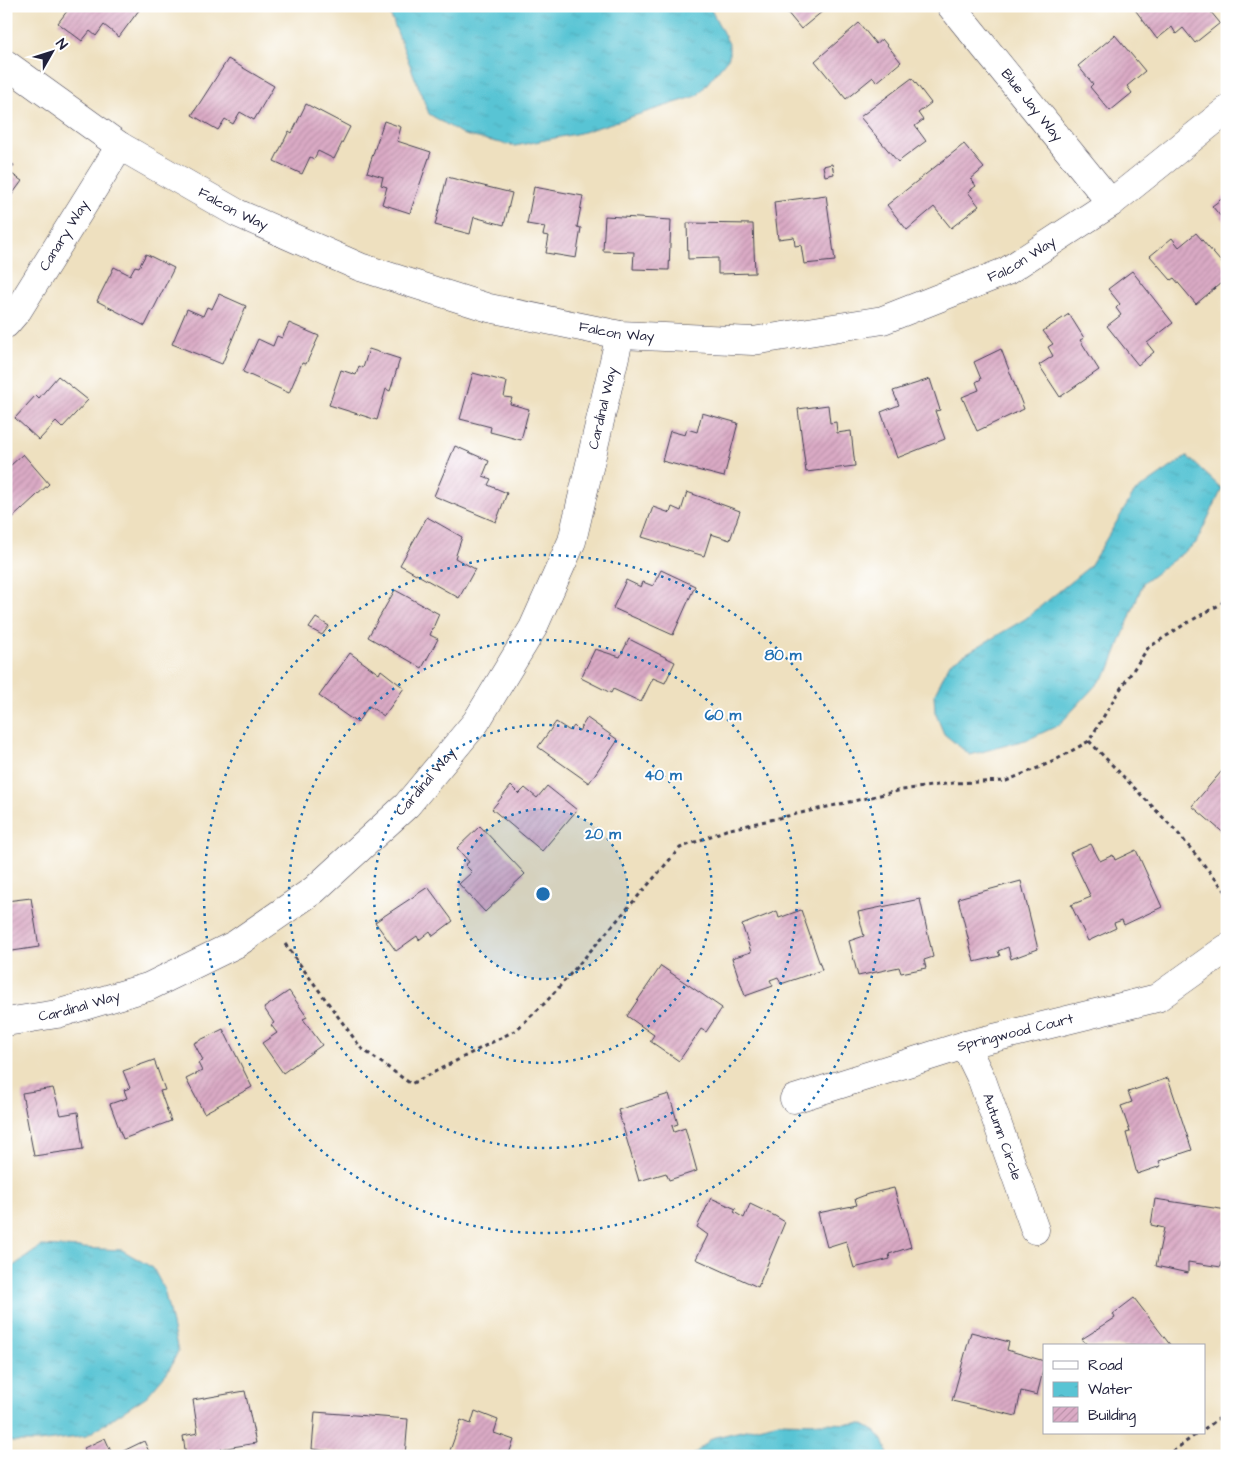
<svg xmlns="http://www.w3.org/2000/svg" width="1233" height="1462" font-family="'Architects Daughter',sans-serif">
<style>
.water{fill:url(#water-ripples);stroke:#3e7388}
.building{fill:url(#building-hatch)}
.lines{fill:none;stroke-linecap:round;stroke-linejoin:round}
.street-casing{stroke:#413e4f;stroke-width:29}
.path{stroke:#413e4f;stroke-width:3;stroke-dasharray:4 4;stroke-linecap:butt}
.street{stroke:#fff;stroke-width:28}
.ring{fill:none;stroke:#1f6fb2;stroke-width:2.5;stroke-dasharray:2.5 5}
.labels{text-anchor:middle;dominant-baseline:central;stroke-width:4;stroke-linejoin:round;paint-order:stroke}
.street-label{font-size:14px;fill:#22223b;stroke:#fff}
.centre{fill:#1f6fb2;stroke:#fff;stroke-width:2.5}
.ring-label{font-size:15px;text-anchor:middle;font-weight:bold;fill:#1f6fb2;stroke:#fff;stroke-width:4;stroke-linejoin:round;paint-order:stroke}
</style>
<defs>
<pattern id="water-ripples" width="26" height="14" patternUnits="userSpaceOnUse" patternTransform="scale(1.25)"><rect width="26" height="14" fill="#59c4d4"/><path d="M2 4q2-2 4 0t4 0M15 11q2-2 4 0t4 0" fill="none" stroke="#4da8b7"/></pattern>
<pattern id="building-hatch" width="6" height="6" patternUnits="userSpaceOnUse" patternTransform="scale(1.25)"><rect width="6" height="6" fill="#daaac5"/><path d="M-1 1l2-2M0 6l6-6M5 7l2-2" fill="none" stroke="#bb92aa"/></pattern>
</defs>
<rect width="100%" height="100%" fill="#fff"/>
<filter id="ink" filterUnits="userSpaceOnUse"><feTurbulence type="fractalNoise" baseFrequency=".02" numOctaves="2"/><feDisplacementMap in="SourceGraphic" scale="10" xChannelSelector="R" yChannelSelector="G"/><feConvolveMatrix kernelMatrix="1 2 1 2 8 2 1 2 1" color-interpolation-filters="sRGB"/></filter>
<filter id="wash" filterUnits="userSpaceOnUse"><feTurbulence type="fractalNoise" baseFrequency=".0096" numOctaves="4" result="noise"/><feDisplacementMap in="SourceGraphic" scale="20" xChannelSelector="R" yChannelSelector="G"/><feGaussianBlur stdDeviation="1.12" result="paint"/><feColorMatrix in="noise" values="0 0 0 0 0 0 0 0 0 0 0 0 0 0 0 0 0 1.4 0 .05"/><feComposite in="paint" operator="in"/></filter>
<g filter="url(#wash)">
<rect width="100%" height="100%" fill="#eee0bf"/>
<!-- water -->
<path class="water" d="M387 6H709L729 44V57L697 96 580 133 515 146 464 135 429 114Z
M1187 456 1222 489 1196 543 1143 583 1109 671 1059 725 1029 739 970 755 944 734 935 712 934 695 950 663 1025 619 1090 566 1134 493Z
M42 1246 122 1250 153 1268 164 1289 178 1351 169 1370 147 1396 86 1436 38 1442H11L6 1438V1271Z
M779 1422 862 1424 876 1432 883 1440 889 1456H692L712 1438Z"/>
<g id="blocks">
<!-- building -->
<path class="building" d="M71 6H142L119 37 104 25 96 36 90 31 82 41 58 23Z
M782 6H829L801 29Z
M1134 6H1206L1220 23 1195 43 1183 28 1176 34 1172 27 1157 39 1133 7Z
M859 23 876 44 882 39 901 62 877 82 873 77 846 99 815 61Z
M1115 35 1145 71 1127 86 1132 93 1110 111 1090 87 1093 84 1078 66Z
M228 59 274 86 254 120 240 112 233 124 225 119 218 130 192 115Z
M912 78 931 103 918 113 923 120 915 126 926 141 898 162 860 117Z
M306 104 350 127 334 159 318 151 314 159 310 157 302 174 274 161 289 131 292 133Z
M384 121 401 127 397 141 431 152 410 213 382 204 387 187 381 185 383 177 367 172Z
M964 144 984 168 971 179 976 186 968 192 979 206 951 228 934 207 907 230 887 205Z
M6 160 14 165 9 172 22 181 6 203Z
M832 164 834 174 825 176 823 166Z
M447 177 512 193 504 225 474 217 470 234 435 225Z
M534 187 583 196 577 227 581 228 576 258 546 253 549 236 543 235 545 227 527 224Z
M826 195 835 261 804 264 801 245 795 246 794 237 778 239 774 202Z
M1227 195V224L1212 206Z
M605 216 671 220 669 270 633 269 634 252 603 251Z
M687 223 753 224 755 273 718 274V258L688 259Z
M1196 233 1227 269V278L1196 304 1174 278 1171 280 1150 256 1172 238 1179 247Z
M146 254 174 268 145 326 97 301 114 267 130 275 135 266 139 267Z
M1132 271 1173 323 1147 343 1154 352 1138 365 1107 326 1121 315 1116 308 1120 304 1108 289Z
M219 294 246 306 222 364 172 344 187 309 203 316 207 307 212 309Z
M1069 314 1084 338 1080 340 1099 370 1060 397 1039 365 1053 356 1048 347 1053 344 1043 331Z
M289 323 319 336 306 364 302 363 289 393 243 372 258 339 273 346 277 336 282 338Z
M369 349 400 359 390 391 386 389 377 420 329 405 341 370 356 375 359 366 363 368Z
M1001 349 1024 409 977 431 962 397 979 390 976 382 981 379 974 362Z
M473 373 507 382 504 397 512 398 510 404 529 409 521 440 490 432 491 427 460 419Z
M58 376 88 400 62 428 56 422 39 440 15 418 36 395 39 398Z
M930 379 940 410 935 411 945 439 897 458 881 412 899 405 893 391Z
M828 405 830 423 836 422 837 433 851 431 855 466 806 472 798 409Z
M702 413 738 423 724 477 662 461 670 431 685 435 687 429 697 432Z
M455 446 489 461 483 476 491 479 488 485 507 493 496 522 434 496Z
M23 454 49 484 8 522 6 520V461L10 466Z
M687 492 740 511 730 540 711 534 704 556 642 537 653 507 670 513 672 507 681 511Z
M427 517 462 537 455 558 475 569 459 598 400 565Z
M661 570 695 586 673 635 613 608 626 580 641 587 643 582 653 586Z
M395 590 439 614 430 635 438 639 422 668 368 637Z
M316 618 329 626 322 635 309 628Z
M629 639 675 662 665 683 653 678 641 702 613 689 611 693 581 678 595 649 620 657Z
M350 653 379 674 381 670 404 688 384 716 369 706 357 723 319 696Z
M587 718 618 740 589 783 538 747 556 722 570 731 574 726 579 731Z
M1227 765V836L1192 806Z
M511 786 519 794 525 788 537 798 547 786 577 810 542 851 492 809Z
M480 826 525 874 485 912 459 884 472 872 465 865 469 862 457 848Z
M1091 844 1100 861 1113 855 1115 860 1136 850 1162 907 1124 925 1122 920 1114 923 1116 928 1088 941 1071 905 1091 897 1070 853Z
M1021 881 1038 949 1011 959 1008 947 998 951 1000 956 974 962 958 898Z
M428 887 453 921 433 936 430 931 419 940 417 936 396 951 375 922Z
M31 898 39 947 6 952V901Z
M920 899 933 957 924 960 926 968 901 973 899 967 858 976 849 941 864 936 858 912Z
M801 910 822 970 781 984 778 977 770 980 773 986 745 996 732 958 751 952 742 925 777 911 779 918Z
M661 966 722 1008 706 1032 701 1029 679 1061 650 1041 654 1035 627 1016Z
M289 991 307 1017 303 1019 322 1045 283 1073 262 1043 277 1033 271 1025 274 1023 264 1008Z
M223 1029 252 1087 204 1113 186 1079 202 1071 198 1063 203 1060 194 1043Z
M154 1060 165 1090 160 1091 171 1121 123 1139 110 1104 127 1098 124 1090 130 1088 123 1071Z
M1168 1078 1192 1150 1159 1161 1161 1166 1137 1174 1126 1133 1130 1132 1121 1106 1132 1102 1128 1092Z
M53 1088 61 1115 78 1112 83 1149 34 1156 22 1093Z
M669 1094 678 1124 672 1126 674 1132 685 1128 697 1171 669 1180 666 1173 639 1181 618 1110Z
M894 1188 911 1247 889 1254 890 1259 854 1268 846 1241 827 1247 818 1213 857 1205 855 1199 868 1194Z
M711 1198 736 1209 734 1212 744 1218 750 1204 775 1216 785 1222 758 1287 696 1259 708 1235 697 1227Z
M1155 1199 1227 1210V1252H1224L1221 1267 1188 1262V1273L1156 1266 1164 1228 1151 1225Z
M1134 1298 1171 1346H1088L1082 1339 1115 1318 1113 1314Z
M971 1332 1009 1342 1007 1350 1044 1361V1367L1037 1395 1021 1391 1016 1416 952 1401Z
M245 1391 256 1443 221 1449 222 1456H186L183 1436 198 1433 193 1400Z
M475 1411 498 1420 494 1433 514 1440 508 1456H448L461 1420 471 1424Z
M315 1412 408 1419 405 1456H365L312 1449Z
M105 1438 113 1456H88L84 1448Z
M144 1441 151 1456H113Z"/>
</g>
</g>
<g filter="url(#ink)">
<use href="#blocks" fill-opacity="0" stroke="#413e4f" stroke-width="1"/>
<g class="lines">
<defs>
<g id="street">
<path id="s1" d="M951 6 1111 203"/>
<path id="s2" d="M6 64 120 146 237 213 360 267 489 308 620 335 753 341 883 320 1007 271 1111 203 1227 110"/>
<path id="s3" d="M6 324 18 310 120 146"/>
<path id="s4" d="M6 1022 57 1014 148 987 236 944 314 890 407 805 476 722 533 628 572 541 620 335"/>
<path id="s5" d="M965 1045 982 1080 1035 1230"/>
<path id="s6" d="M794 1099 965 1045 1157 998 1227 948"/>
</g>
</defs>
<!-- street casing -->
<use href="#street" class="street-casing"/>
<!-- path -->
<path class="path" d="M1089 741 1177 832 1227 893
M285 944 361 1048 411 1084 516 1030 546 1002 680 848 726 830 902 790 953 783 1006 781 1052 762 1089 741 1117 694 1148 648 1185 624 1221 604 1227 595
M1204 1429 1227 1413
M1166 1456 1198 1433"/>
<!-- street -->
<use href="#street" class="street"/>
</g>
</g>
<!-- distance rings -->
<circle cx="543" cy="894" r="85" fill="#1f6fb2" fill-opacity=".12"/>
<g class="ring">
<circle cx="543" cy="894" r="85"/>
<circle cx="543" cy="894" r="169"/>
<circle cx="543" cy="894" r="254"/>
<circle cx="543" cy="894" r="339"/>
</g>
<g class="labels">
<!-- street labels -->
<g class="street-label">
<text stroke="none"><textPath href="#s1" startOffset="128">Blue Jay Way</textPath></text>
<text stroke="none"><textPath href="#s2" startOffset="270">Falcon Way</textPath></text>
<text stroke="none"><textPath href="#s3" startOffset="106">Canary Way</textPath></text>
<text stroke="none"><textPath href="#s2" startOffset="1095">Falcon Way</textPath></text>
<text stroke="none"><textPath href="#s2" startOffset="675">Falcon Way</textPath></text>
<text stroke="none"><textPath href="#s4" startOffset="915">Cardinal Way</textPath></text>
<text stroke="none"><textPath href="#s4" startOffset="495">Cardinal Way</textPath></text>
<text stroke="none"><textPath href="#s4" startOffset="75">Cardinal Way</textPath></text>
<text stroke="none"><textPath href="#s6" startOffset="231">Springwood Court</textPath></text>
<text stroke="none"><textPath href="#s5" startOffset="99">Autumn Circle</textPath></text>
</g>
</g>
<circle cx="543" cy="894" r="8" class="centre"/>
<g class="ring-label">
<text x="783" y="660">80 m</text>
<text x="723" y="720">60 m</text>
<text x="663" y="780">40 m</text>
<text x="603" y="839">20 m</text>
</g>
<!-- margin -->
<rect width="1233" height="1462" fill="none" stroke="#fff" stroke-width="25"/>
<!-- legend -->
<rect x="1043" y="1344" width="162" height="90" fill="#ffffff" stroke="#a7a7b1"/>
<rect x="1053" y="1361" width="25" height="8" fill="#ffffff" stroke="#a7a7b1"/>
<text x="1088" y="1370" font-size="15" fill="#22223b">Road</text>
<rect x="1053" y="1382" width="25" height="15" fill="url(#water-ripples)" stroke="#a7a7b1"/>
<text x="1088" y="1394" font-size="15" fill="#22223b">Water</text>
<rect x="1053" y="1407" width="25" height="15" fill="url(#building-hatch)" stroke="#a7a7b1"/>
<text x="1088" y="1420" font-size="15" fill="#22223b">Building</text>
<!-- north arrow -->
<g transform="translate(52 52) rotate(51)" stroke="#ffffff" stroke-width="4" paint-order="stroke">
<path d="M0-4L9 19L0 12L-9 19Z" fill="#22223b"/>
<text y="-8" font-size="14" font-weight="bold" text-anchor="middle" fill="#22223b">N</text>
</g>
</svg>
